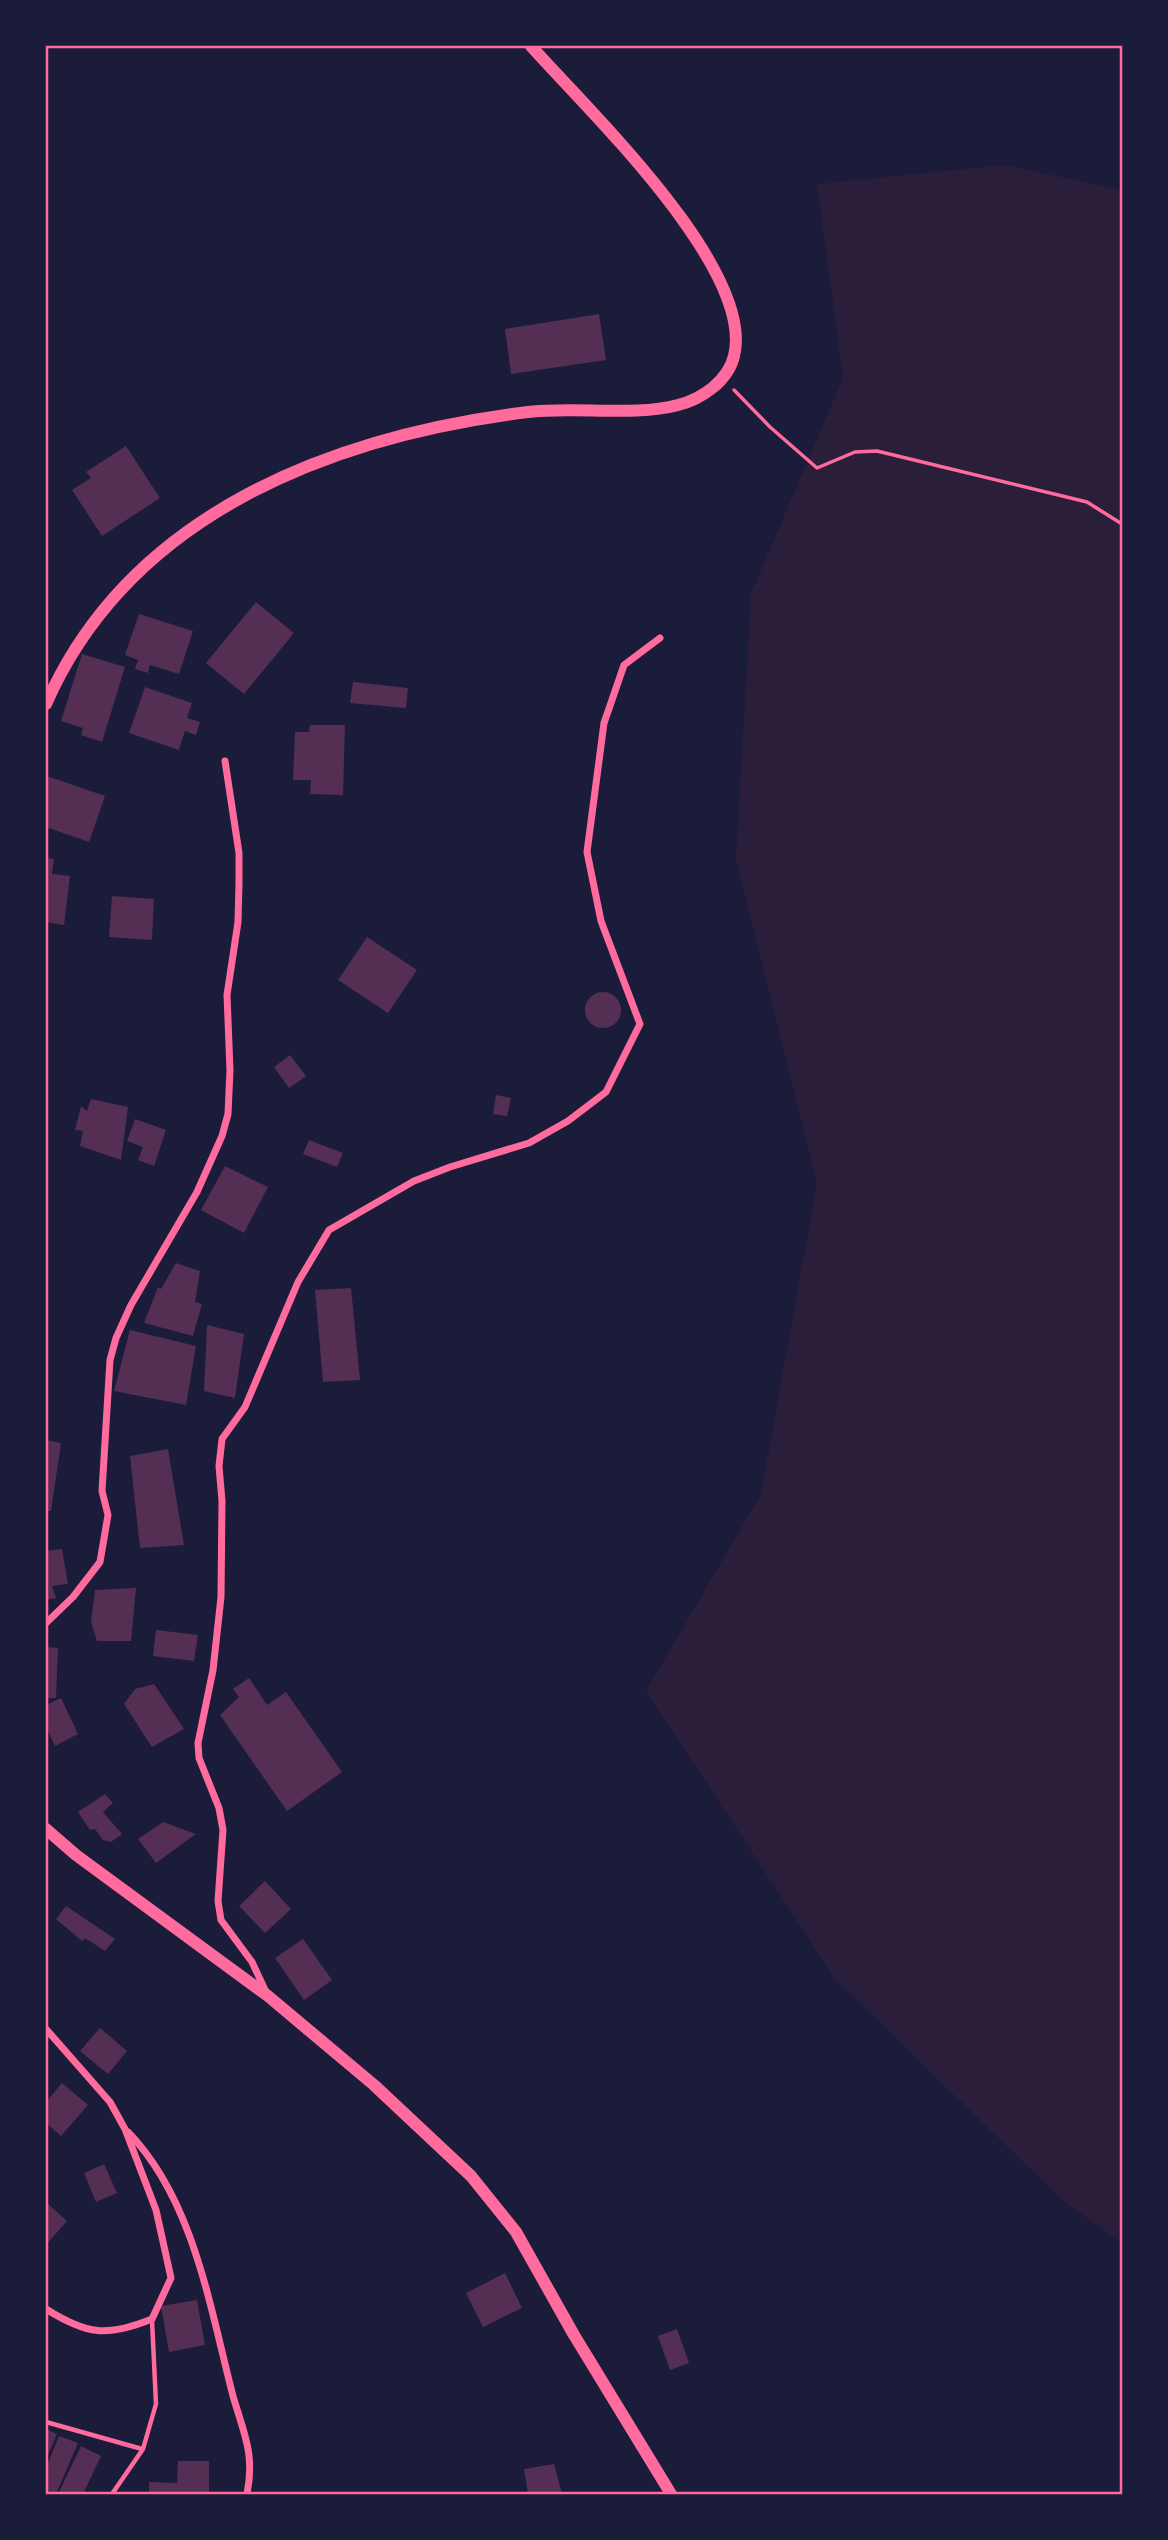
<svg xmlns="http://www.w3.org/2000/svg" width="1168" height="2540" font-family="'Noto Serif',serif">
<style>
.green{fill:#2a1e3b}
.building{fill:#542f53}
.lines{fill:none;stroke-linecap:round;stroke-linejoin:round}
.path{stroke:#ff6b9d;stroke-width:3.5}
.service{stroke:#ff6b9d;stroke-width:4.5}
.minor{stroke:#ff6b9d;stroke-width:7}
.secondary{stroke:#ff6b9d;stroke-width:12}
.neatline{fill:none;stroke:#ff6b9d;stroke-width:2.5}
</style>
<rect width="100%" height="100%" fill="#1b1b3a"/>
<!-- green -->
<path class="green" d="M1005 165 1122 190V2243L1063 2201 836 1980 646 1691 761 1494 817 1183 736 859 751 594 843 378 817 184Z"/>
<!-- building -->
<path class="building" d="M599 314 606 360 511 374 505 329Z
M126 446 160 498 102 536 72 490 91 478 86 472Z
M256 602 294 633 244 694 206 663Z
M139 614 193 631 179 674 150 665 148 673 135 669 138 660 125 655Z
M82 654 125 667 102 742 81 735 83 728 61 721Z
M353 682 408 688 406 708 350 703Z
M145 687 192 703 187 718 200 722 196 735 185 731 179 750 129 733Z
M310 725H345L343 795 310 794 311 780H293L295 732H309Z
M47 776 105 796 89 842 46 827Z
M46 858 54 859 52 874 70 876 64 925 46 922Z
M112 896 154 899 152 940 109 937Z
M367 937 417 970 388 1013 338 980Z
M585 1010a18 18 0 1 1 36 0a18 18 0 1 1-36 0Z
M290 1055 306 1076 289 1088 274 1067Z
M496 1095 511 1098 507 1116 493 1114Z
M91 1099 128 1107 121 1160 80 1146 83 1131 75 1130 81 1106 87 1111Z
M135 1119 166 1130 154 1166 138 1160 143 1147 127 1141Z
M309 1140 343 1153 337 1167 303 1154Z
M225 1166 268 1187 244 1233 201 1210Z
M176 1263 200 1271 195 1302 202 1304 193 1336 144 1323 158 1287 161 1289Z
M351 1288 360 1380 323 1382 315 1290Z
M207 1325 244 1334 235 1398 204 1391Z
M130 1330 196 1346 186 1405 114 1391Z
M46 1440 61 1443 51 1511H46Z
M168 1449 184 1545 140 1548 130 1456Z
M62 1549 68 1584 52 1586 56 1598 47 1600 49 1609 46 1610V1551Z
M136 1588 131 1641H97L91 1622 95 1590Z
M156 1630 198 1635 194 1661 153 1656Z
M46 1647 58 1648 56 1698H46Z
M249 1678 267 1705 286 1692 342 1772 287 1811 220 1715 239 1697 233 1689Z
M154 1684 184 1729 152 1747 124 1704 135 1689Z
M61 1698 78 1734 55 1746 48 1731 46 1733V1705Z
M105 1794 113 1803 103 1812 122 1834 111 1842 103 1840 95 1829 90 1830 78 1812Z
M163 1822 196 1834 156 1863 138 1839Z
M265 1881 291 1909 265 1933 239 1906Z
M66 1906 115 1939 105 1951 85 1938 82 1941 56 1919Z
M303 1939 332 1980 304 2000 275 1958Z
M100 2028 127 2051 108 2074 80 2051Z
M62 2083 88 2105 61 2136 46 2123V2102Z
M104 2164 117 2193 96 2202 84 2173Z
M46 2202 67 2221 46 2245Z
M505 2273 522 2308 483 2327 466 2293Z
M197 2300 205 2345 169 2352 161 2306Z
M677 2329 689 2363 670 2370 658 2336Z
M46 2429 57 2434 46 2459Z
M59 2436 78 2443 56 2494H46V2468Z
M81 2446 101 2456 83 2494H58Z
M178 2461H209V2494H149V2482L177 2483Z
M554 2464 562 2494H528L524 2469Z"/>
<g class="lines">
<!-- path -->
<path class="path" d="M734 390 770 427 817 468 855 452 877 451 1087 502 1122 524"/>
<!-- service -->
<path class="service" d="M46 2422 142 2449
M112 2494 143 2449 156 2404 152 2320"/>
<!-- minor -->
<path class="minor" d="M46 1623 73 1597 100 1562 108 1515 102 1491 110 1360 116 1338 131 1305 197 1192 222 1136 228 1114 230 1070 227 995 238 922 239 884V853L225 761
M266 1992 252 1962 221 1920 218 1901 223 1830 219 1808 199 1758 198 1743 213 1670 221 1597 222 1501 219 1466 222 1439 245 1407 298 1282 329 1230 414 1181 450 1167 529 1143 568 1121 606 1092 640 1024 601 921 587 852 604 723 624 665 660 638
M46 2029 110 2102 125 2129 156 2210 171 2278 152 2319C107 2337 87 2335 46 2309
M128 2132C194 2200 210 2308 233 2396 244 2434 255 2454 247 2494"/>
<!-- secondary -->
<path class="secondary" d="M46 704C130 513 333 436 528 412 575 406 634 417 678 405 702 399 728 381 734 356 756 269 585 107 531 46
M46 1829 76 1855 268 1996 374 2085 471 2176 516 2232 574 2335 671 2494"/>
</g>
<!-- border -->
<rect width="1168" height="2540" fill="none" stroke="#1b1b3a" stroke-width="94"/>
<rect x="47" y="47" width="1074" height="2446" class="neatline"/>
</svg>
